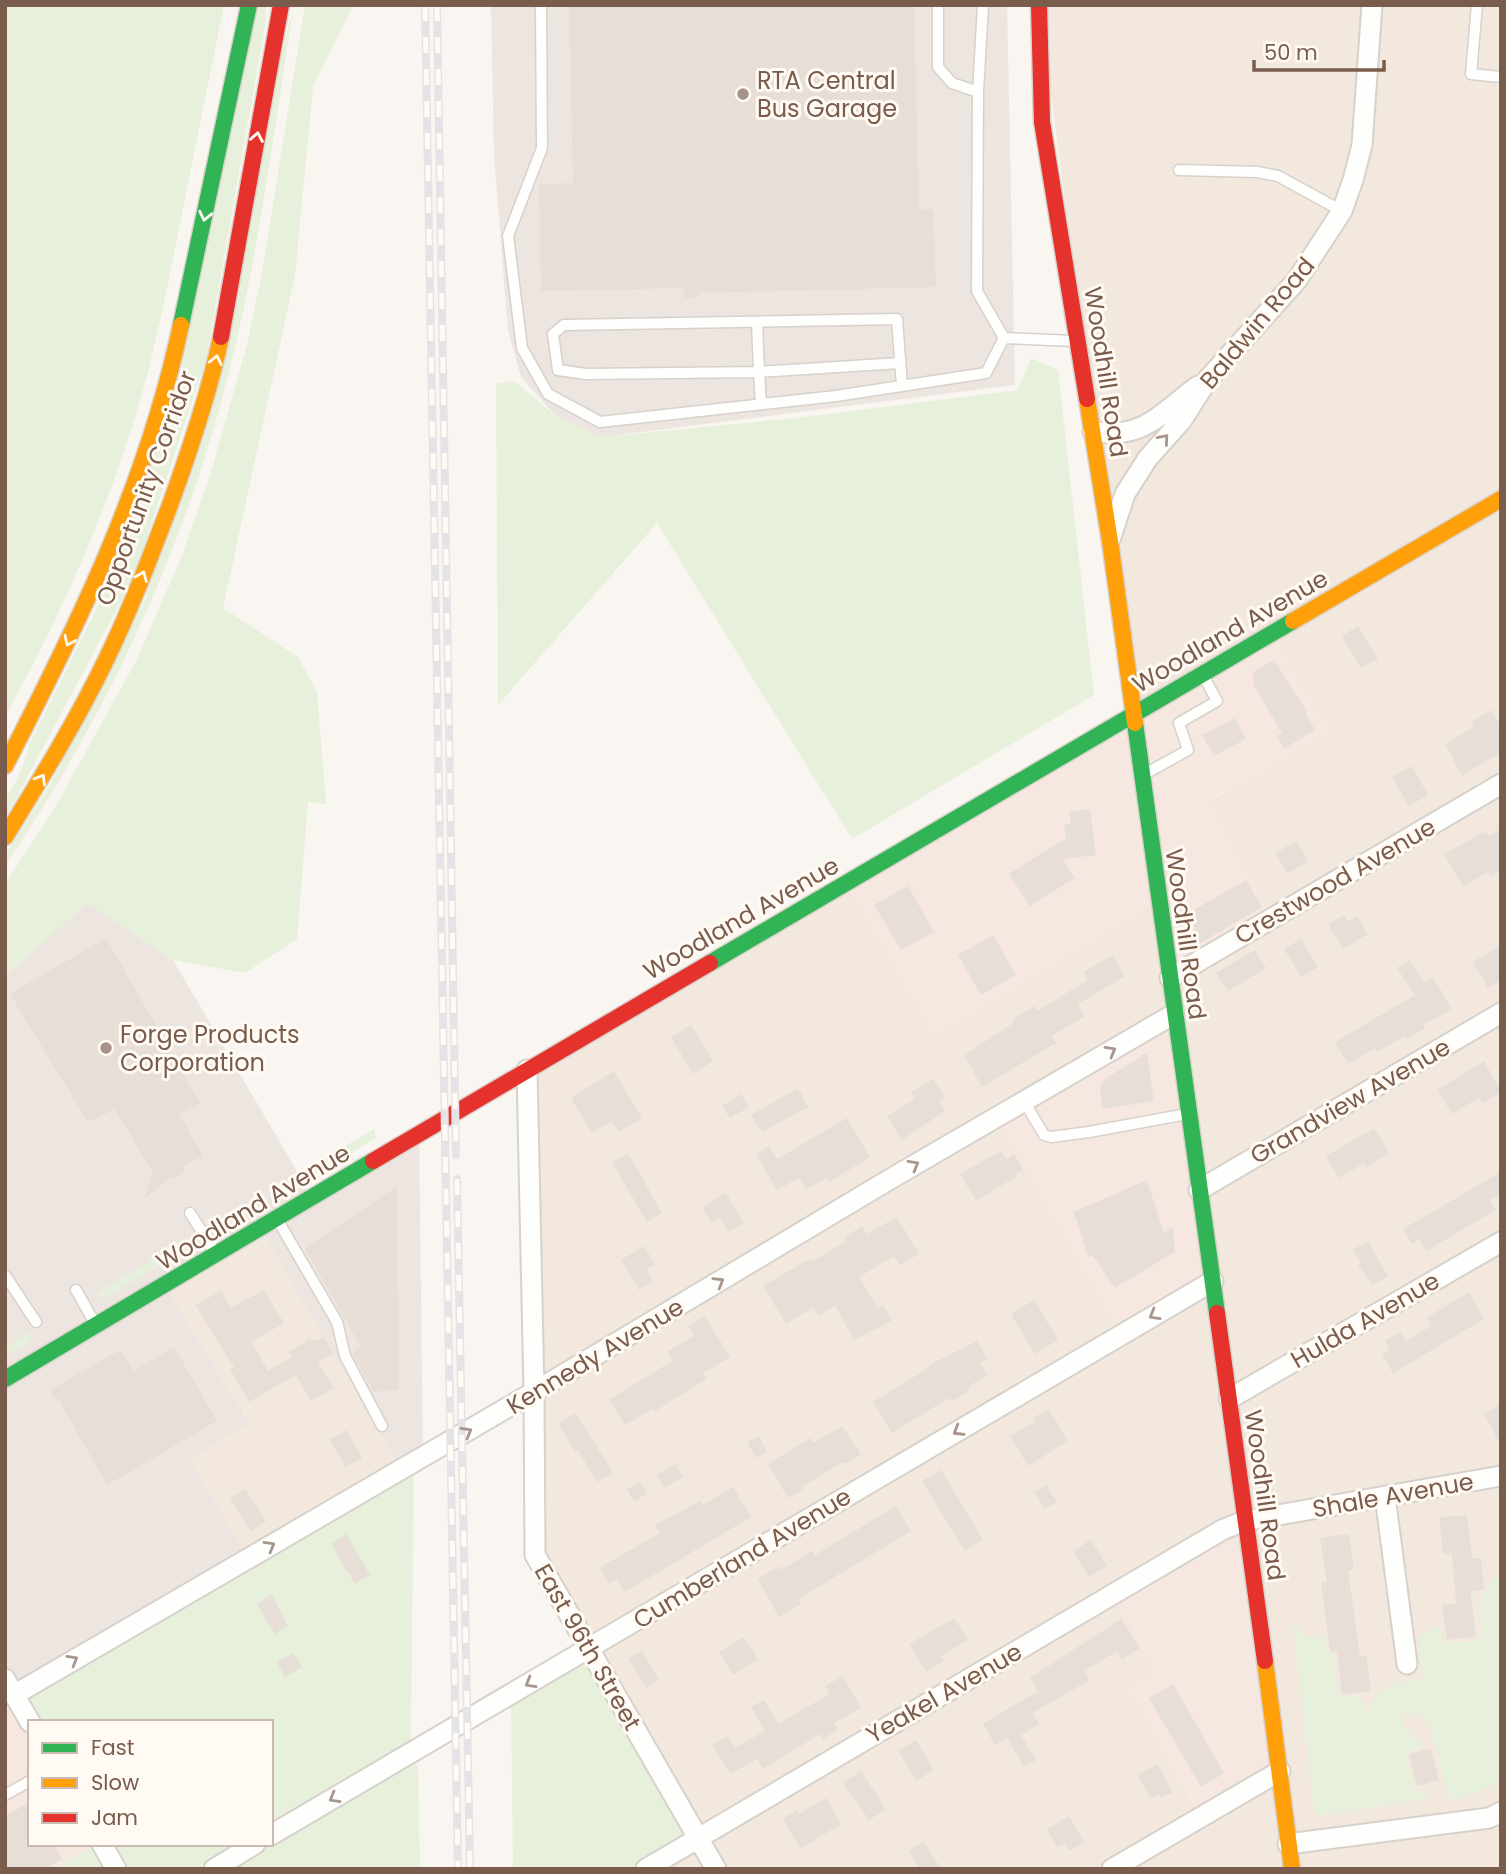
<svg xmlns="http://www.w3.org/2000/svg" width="1506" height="1874" font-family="Poppins,sans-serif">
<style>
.residential{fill:#f2e8de;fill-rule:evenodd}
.commercial{fill:#f6e8e1}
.industrial{fill:#ede5e0}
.green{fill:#e7f0db}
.building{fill:#e6ded7}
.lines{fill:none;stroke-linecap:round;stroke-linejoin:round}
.lane-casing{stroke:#d7d1cb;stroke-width:13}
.street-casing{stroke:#d7d1cb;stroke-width:23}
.fast-casing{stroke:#d9d2cb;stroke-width:19}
.slow-casing{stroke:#d9d2cb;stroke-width:19}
.jam-casing{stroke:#d9d2cb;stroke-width:19}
.lane{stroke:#fefefd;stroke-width:10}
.street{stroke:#fefefd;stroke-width:19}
.fast{stroke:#30b455;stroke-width:16}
.slow{stroke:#ff9f0a;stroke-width:16}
.jam{stroke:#e5322d;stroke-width:16}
.rail-casing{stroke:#e6e3e7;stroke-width:8}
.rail{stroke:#fffaf3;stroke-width:5;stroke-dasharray:16;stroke-linecap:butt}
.oneway{stroke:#fffaf3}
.oneway2{stroke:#a8958b}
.poi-dot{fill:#a69286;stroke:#fffaf3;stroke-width:2.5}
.labels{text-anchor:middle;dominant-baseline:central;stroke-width:6;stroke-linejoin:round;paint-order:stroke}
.poi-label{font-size:24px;fill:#7a5c4d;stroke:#fffaf3;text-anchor:start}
.street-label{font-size:24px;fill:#7a5c4d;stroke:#fffaf3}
</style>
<rect width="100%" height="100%" fill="#f9f5f0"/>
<!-- residential -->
<path class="residential" d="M1039 5H1501V1869H646L698 1839 537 1561 527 1070 846 882 1159 901 1272 917 1207 802 1328 730 1133 714ZM1157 1673 1201 1816 1129 1689Z
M260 1229 401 1470 248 1559 190 1459 250 1422 165 1285Z"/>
<!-- commercial -->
<path class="commercial" d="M1271 634 1329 730 1207 801 1273 918 1170 978 1159 902 934 1036 846 882Z
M1174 1014 1213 1281 1120 1335 996 1117Z
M1244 1521 1280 1771 1202 1816 1128 1689 1157 1672 1112 1595Z
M19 1702 30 1722V1844H96L54 1869H5V1710Z"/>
<!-- industrial -->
<path class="industrial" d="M491 5H1007L1015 385 601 437 556 416 521 377 508 330 494 155Z
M88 902 173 960 312 1197 419 1135 423 1457 401 1470 260 1229 165 1285 250 1423 190 1459 248 1559 14 1695 5 1679V976Z"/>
<!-- green -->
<path class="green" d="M5 5H224C210 76 195 147 181 219 170 272 160 326 146 379 114 497 64 610 5 717Z
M259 5H265L266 20 206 359 134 577 5 819V799L18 779 30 743 116 569Z
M294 5C274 129 259 254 228 376 184 551 106 716 5 866V855L50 785 147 596Z
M305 5H353L313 87 295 275 223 608 298 657 317 692 326 804 308 802 297 939 245 973 173 960 88 903 5 976V884L57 804 136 661 182 556 212 469 247 344 262 273Z
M1031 358 1058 370 1094 695 852 839 657 523 498 705 496 384 514 381 556 416 601 437 797 418 1018 390Z
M374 1129 376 1138 283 1193 276 1187Z
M261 1196 262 1205 221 1229 214 1224Z
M192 1237V1246L103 1299 95 1294Z
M32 1331 31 1341 5 1356V1347Z
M414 1462 411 1732V1753L418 1767 420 1869H54L96 1844H271V1722H30L14 1695Z
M1494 1576 1501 1582V1781L1474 1794 1450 1800 1427 1717 1400 1713 1406 1729 1423 1746 1405 1752 1416 1792 1424 1790 1428 1798 1315 1816 1293 1624 1309 1638 1326 1637V1652L1333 1653 1338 1695H1356L1365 1704 1368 1717C1373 1683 1394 1685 1423 1679L1418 1637 1439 1626 1445 1643 1476 1641 1481 1633V1598Z
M589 1648 698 1838 646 1869H513L511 1694Z"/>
<!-- building -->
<path class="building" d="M569 5H914L919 210 933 209 936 287 698 293V297L684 298V288L541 291 539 184 573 183Z
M1358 626 1378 659 1361 668 1342 636Z
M1274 660 1307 711 1305 712 1315 730 1284 749 1277 736 1282 733 1254 686 1253 672Z
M1491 710 1501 727V752L1462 776 1445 744 1474 727 1471 722Z
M1235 718 1246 739 1214 756 1202 735Z
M1412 766 1428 795 1409 806 1392 777Z
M1090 809 1096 855 1062 859 1075 878 1030 906 1009 874 1066 838 1064 825 1071 824 1069 812Z
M1501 829V870L1491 877 1488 872 1463 887 1444 854 1486 831 1489 836Z
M1297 841 1308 862 1287 874 1275 853Z
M1246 880 1262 907 1197 945 1192 911Z
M908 886 934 932 901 950 874 905Z
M1344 915 1348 921 1357 916 1368 934 1343 949 1328 924Z
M993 935 1016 975 981 995 958 955Z
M106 938 200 1103 179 1114 203 1156 183 1166 185 1172 174 1178 172 1176 144 1199 153 1173 115 1109 88 1122 10 994Z
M1301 939 1318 967 1301 977 1284 949Z
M1501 945V980L1488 988 1473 962Z
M1255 950 1266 968 1228 991 1216 973Z
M1113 955 1125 976 1078 1004 1085 1016 1052 1036 1056 1043 982 1087 964 1055 1015 1022 1013 1019 1034 1006 1037 1011 1088 980 1084 972Z
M1409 960 1424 982 1433 977 1452 1009 1423 1025 1425 1028 1406 1039 1404 1036 1377 1052 1375 1048 1348 1064 1335 1042 1415 995 1397 968Z
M691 1025 713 1061 693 1074 671 1037Z
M1147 1053 1154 1101 1103 1109 1100 1090 1103 1080Z
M1484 1061 1501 1092 1483 1103 1480 1097 1452 1114 1437 1090Z
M614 1071 642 1118 619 1132 612 1121 592 1133 571 1098Z
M933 1079 945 1098 939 1101 945 1111 902 1140 887 1116 915 1099 911 1092Z
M798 1088 808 1107 762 1132 751 1115Z
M741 1094 749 1107 730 1118 722 1106Z
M847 1118 870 1157 829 1182 826 1178 806 1190 799 1178 777 1190 756 1154 769 1146 777 1159Z
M1374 1128 1389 1153 1367 1167 1364 1163 1339 1178 1326 1156Z
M1001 1151 1006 1159 1014 1154 1023 1170 1015 1174 1017 1176 976 1201 960 1174Z
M628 1153 662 1213 647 1222 612 1162Z
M1501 1172V1193L1490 1200 1496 1210 1426 1251 1419 1239 1412 1244 1403 1229Z
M1147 1180 1164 1233 1173 1227 1175 1252 1115 1288 1093 1256 1088 1257 1074 1212Z
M397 1186 399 1389 374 1392 352 1353 361 1347 305 1249Z
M726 1193 744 1223 729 1232 720 1218 712 1223 702 1207Z
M897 1217 919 1254 900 1265 894 1256 859 1277 878 1308 883 1305 892 1321 854 1340 835 1306 818 1316 813 1307 786 1324 763 1286 811 1258 813 1261 846 1241 844 1238 862 1226 867 1234Z
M1368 1241 1388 1276 1373 1285 1358 1265 1361 1263 1353 1250Z
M644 1246 655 1264 647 1269 653 1281 639 1290 621 1260Z
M264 1290 284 1323 251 1342 268 1371 292 1357 289 1352 310 1339 311 1341 315 1339 317 1341 324 1337 333 1353 318 1362 334 1388 311 1401 296 1375 249 1402 230 1369 234 1367 195 1305 221 1291 231 1308Z
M1469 1292 1484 1319 1393 1373 1382 1354 1390 1350 1385 1341 1400 1332 1406 1341 1431 1326 1426 1318Z
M1034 1300 1058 1340 1035 1354 1011 1314Z
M705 1316 730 1357 703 1373 707 1379 655 1411 653 1409 625 1425 609 1400 672 1361 667 1352 694 1336 688 1326Z
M977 1341 987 1358 980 1363 987 1375 968 1387 970 1390 951 1402 949 1398 892 1433 873 1402 930 1367 929 1365Z
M174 1347 217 1421 107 1485 59 1400 55 1399 50 1390 120 1350 133 1371Z
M1501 1404V1445L1484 1414Z
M1049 1409 1068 1441 1028 1466 1010 1436 1034 1422 1033 1418Z
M576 1413 613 1473 597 1482 578 1450 575 1451 558 1423Z
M842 1426 861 1454 845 1464 843 1462 802 1487 804 1489 788 1498 768 1464 810 1438 813 1443Z
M347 1430 362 1458 345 1467 330 1439Z
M759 1436 767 1452 756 1458 747 1442Z
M676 1464 683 1477 664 1488 657 1475Z
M941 1470 983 1539 965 1551 922 1481Z
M640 1482 647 1494 634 1501 627 1489Z
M1046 1485 1057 1502 1045 1509 1034 1492Z
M733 1487 751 1517 625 1592 617 1579 609 1583 599 1568 660 1533 655 1525 700 1501 703 1505Z
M245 1489 266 1521 251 1531 230 1498Z
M896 1506 911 1531 798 1599 801 1604 779 1617 758 1579 779 1566 781 1570 812 1551 815 1555Z
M1467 1515 1472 1558H1481L1484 1590 1470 1591 1476 1636 1447 1640 1442 1605 1456 1603 1452 1553 1443 1554 1439 1517Z
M346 1534 370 1575 355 1584 347 1570 346 1571 331 1543Z
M1349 1534 1354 1569 1348 1570 1360 1656 1366 1655 1371 1691 1342 1694 1337 1651 1330 1652 1321 1583 1327 1582 1320 1538Z
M1091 1540 1107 1566 1089 1577 1073 1551Z
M272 1594 288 1626 275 1634 257 1604Z
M954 1618 968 1640 941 1656 944 1661 926 1672 909 1644Z
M1121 1619 1140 1648 1122 1659 1117 1651 1084 1671 1090 1680 1033 1713 1039 1724 1021 1735 1036 1760 1024 1767 1007 1738 995 1745 983 1724 1038 1691 1030 1678Z
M744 1637 758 1659 733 1675 719 1652Z
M642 1651 659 1680 646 1688 628 1658Z
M294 1653 302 1667 285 1677 277 1662Z
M843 1676 861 1708 834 1723 838 1730 823 1739 820 1734 763 1769 757 1759 730 1774 712 1745 727 1736 735 1748 765 1731 751 1707 764 1700 778 1724 830 1694 825 1686Z
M1173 1684 1224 1773 1201 1787 1149 1698Z
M916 1740 934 1770 916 1781 898 1751Z
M1431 1748 1439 1780 1417 1786 1409 1754Z
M1157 1764 1173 1792 1162 1798 1159 1795 1153 1798 1149 1795 1138 1775Z
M861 1771 886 1809 869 1820 843 1783Z
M826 1798 841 1824 800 1849 783 1818 797 1810 799 1814Z
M30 1802V1844H54L62 1859 44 1869H5V1816Z
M1069 1816 1084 1842 1069 1851 1065 1843 1057 1847 1047 1829Z
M924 1841 941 1869H920L909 1850Z"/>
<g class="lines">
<defs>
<path id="lane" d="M541 5 542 148 508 236 522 348 548 394 600 422 836 396 986 373 1004 338
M938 5V67L952 83 978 92
M983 5 978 92 977 291 1004 338
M1477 5 1471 74 1501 77
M1179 170 1257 172 1278 176 1342 211
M757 323 759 372 900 363
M1004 338 1074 341
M761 404 759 372 586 374 558 370 553 334 564 325 897 319 902 386
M1145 774 1188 750 1179 723 1217 701 1203 675
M1024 1101 1044 1135 1051 1137 1089 1132 1187 1114
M190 1213 216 1254
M277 1219 337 1322 345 1356 382 1426
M5 1275 36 1322
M76 1290 96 1325
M5 1795 30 1781"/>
<path id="street" d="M1093 432C1106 433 1120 434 1133 430 1157 423 1178 400 1198 386
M1111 537 1125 494 1148 458 1182 420 1208 379 1297 280 1342 211 1353 180 1362 145 1372 5
M1170 978 1501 784
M527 1070 534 1392 535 1555 716 1869
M1199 1190 1501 1013
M1229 1399 1501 1242
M1385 1496 1407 1664
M5 1679 30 1722
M14 1695 534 1392 892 1178 1174 1014
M271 1835 1213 1281
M102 1844 116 1869
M1288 1844 1489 1818 1501 1812
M214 1869 255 1844
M646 1869 1222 1530 1244 1521 1501 1476
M1112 1869 1280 1771"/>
<path id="fast" d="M181 325 249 5
M1135 723 1217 1313
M710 963 1293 621
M5 1379 373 1161"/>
<path id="slow" d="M1087 399 1110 541 1135 723
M1293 621 1501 499
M5 766C79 623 147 484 181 325
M5 837C40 780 76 722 105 662 130 611 150 558 170 505 190 450 209 394 221 337
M1265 1661 1292 1869"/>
<path id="jam" d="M1039 5 1042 122 1087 399
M221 337 281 5
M373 1161 710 963
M1217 1313 1265 1661"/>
</defs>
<!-- lane casing -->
<use href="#lane" class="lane-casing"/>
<!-- street casing -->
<use href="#street" class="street-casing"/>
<!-- fast casing -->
<use href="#fast" class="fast-casing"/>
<!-- slow casing -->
<use href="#slow" class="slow-casing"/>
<!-- jam casing -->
<use href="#jam" class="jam-casing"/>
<!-- lane -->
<use href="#lane" class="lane"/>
<!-- street -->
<use href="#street" class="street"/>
<!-- fast -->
<use href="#fast" class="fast"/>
<!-- slow -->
<use href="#slow" class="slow"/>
<!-- jam -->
<use href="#jam" class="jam"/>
<defs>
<path id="rail" d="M425 5 458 1869
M437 5 456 1155
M457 1179 470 1869"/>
</defs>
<!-- rail casing -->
<use href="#rail" class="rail-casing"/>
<!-- rail -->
<use href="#rail" class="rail"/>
</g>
<!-- one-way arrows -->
<defs><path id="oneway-chevron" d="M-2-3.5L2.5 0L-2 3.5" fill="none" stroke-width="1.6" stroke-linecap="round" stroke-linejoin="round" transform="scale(1.75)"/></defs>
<g class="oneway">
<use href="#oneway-chevron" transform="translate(257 137) rotate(-80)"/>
<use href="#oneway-chevron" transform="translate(205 216) rotate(102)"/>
<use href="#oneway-chevron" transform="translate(216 360) rotate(-78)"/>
<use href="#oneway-chevron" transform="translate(142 576) rotate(-68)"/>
<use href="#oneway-chevron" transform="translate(69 641) rotate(116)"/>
<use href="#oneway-chevron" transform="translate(41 779) rotate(-59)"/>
</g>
<g class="oneway2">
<use href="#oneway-chevron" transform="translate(1164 439) rotate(-49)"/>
<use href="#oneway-chevron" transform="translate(1111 1051) rotate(-30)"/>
<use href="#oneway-chevron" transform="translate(914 1165) rotate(-30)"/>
<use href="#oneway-chevron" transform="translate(719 1282) rotate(-31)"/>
<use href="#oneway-chevron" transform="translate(1154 1315) rotate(150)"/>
<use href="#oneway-chevron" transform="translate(958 1431) rotate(149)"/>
<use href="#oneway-chevron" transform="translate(467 1432) rotate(-30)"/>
<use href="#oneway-chevron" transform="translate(270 1546) rotate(-30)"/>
<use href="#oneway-chevron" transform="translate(73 1660) rotate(-30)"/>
<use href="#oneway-chevron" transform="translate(530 1683) rotate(150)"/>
<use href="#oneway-chevron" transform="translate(334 1798) rotate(150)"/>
</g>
<!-- markers -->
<g class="poi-dot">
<circle cx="743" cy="94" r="7"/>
<circle cx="106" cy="1048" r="7"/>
</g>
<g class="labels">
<!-- poi labels -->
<g class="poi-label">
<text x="757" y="80">RTA Central<tspan x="757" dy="28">Bus Garage</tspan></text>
<text x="120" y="1034">Forge Products<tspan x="120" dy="28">Corporation</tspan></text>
</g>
<!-- street labels -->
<g class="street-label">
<text transform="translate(1257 323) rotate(-50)">Baldwin Road</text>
<text transform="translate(1106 372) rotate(81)">Woodhill Road</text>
<text transform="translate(146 488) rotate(-70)">Opportunity Corridor</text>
<text transform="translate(1230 631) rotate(-30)">Woodland Avenue</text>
<text transform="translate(1335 881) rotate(-30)">Crestwood Avenue</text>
<text transform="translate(741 918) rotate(-30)">Woodland Avenue</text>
<text transform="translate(1186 934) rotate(82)">Woodhill Road</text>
<text transform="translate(1350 1101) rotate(-30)">Grandview Avenue</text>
<text transform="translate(253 1207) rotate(-31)">Woodland Avenue</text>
<text transform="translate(1365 1320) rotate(-30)">Hulda Avenue</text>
<text transform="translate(595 1356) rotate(-31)">Kennedy Avenue</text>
<text transform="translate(1265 1495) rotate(82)">Woodhill Road</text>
<text transform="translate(1393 1495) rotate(-10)">Shale Avenue</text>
<text transform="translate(742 1558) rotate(-31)">Cumberland Avenue</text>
<text transform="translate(588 1647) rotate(60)">East 96th Street</text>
<text transform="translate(944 1693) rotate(-30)">Yeakel Avenue</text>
</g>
</g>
<!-- border -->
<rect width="1506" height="1874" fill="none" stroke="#7a5c4d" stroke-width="14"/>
<!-- legend -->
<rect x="28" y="1720" width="245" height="126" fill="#fffaf3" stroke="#cabbb1" stroke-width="2"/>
<rect x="42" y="1743" width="35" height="10" fill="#30b455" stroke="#cabbb1" stroke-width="2"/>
<text x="91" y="1755" font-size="21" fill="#7a5c4d">Fast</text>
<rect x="42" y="1778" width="35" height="10" fill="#ff9f0a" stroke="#cabbb1" stroke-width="2"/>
<text x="91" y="1790" font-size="21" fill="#7a5c4d">Slow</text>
<rect x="42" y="1813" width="35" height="10" fill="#e5322d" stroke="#cabbb1" stroke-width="2"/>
<text x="91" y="1825" font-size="21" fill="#7a5c4d">Jam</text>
<!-- scale -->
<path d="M1254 60v10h130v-10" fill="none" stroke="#7a5c4d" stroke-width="3.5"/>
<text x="1264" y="60" font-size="21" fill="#7a5c4d" stroke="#fffaf3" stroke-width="5" paint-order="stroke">50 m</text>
</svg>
